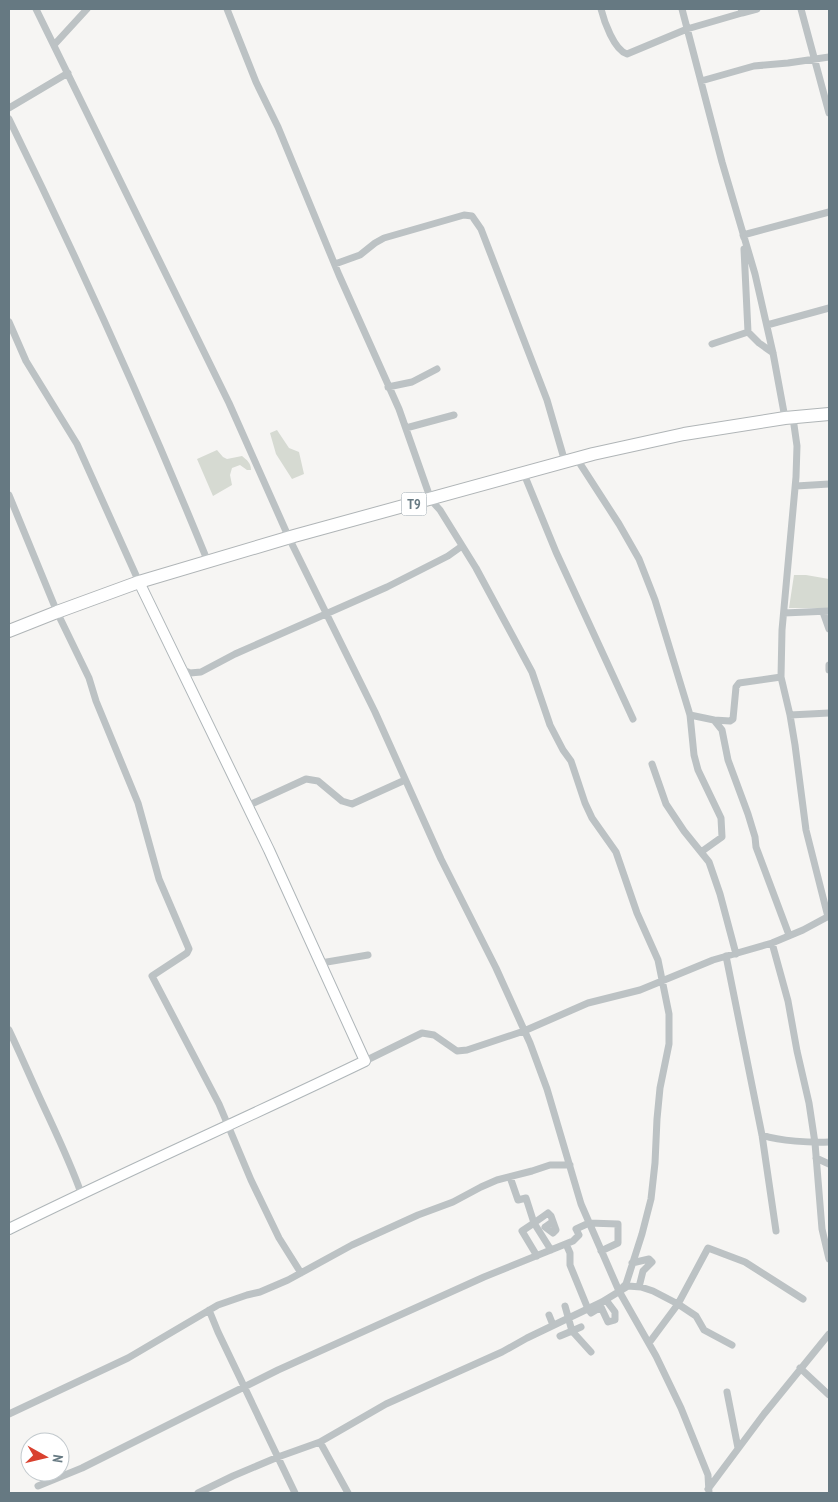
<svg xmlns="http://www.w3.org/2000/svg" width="838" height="1502" font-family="'PT Sans Narrow',sans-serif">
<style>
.green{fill:#d6dad2}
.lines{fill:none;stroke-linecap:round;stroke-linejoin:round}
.secondary-casing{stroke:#afb6b9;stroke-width:12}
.highway-casing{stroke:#b0b5b7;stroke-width:14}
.street{stroke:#bcc2c4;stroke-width:7}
.secondary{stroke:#fff;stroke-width:10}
.highway{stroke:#fff;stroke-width:12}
.labels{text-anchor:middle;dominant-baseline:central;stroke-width:5;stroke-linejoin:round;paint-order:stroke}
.shield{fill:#fff;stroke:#94a1a8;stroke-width:1}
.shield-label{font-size:14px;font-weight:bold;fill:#667982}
</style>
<rect width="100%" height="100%" fill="#f6f5f3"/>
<!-- green -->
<path class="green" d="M277 430 289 448 299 452 304 474 292 479 276 454 270 433Z
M217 450 223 457 227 459 242 456C247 460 251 463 251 470H247L240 465 232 468 230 475 232 485 213 496 197 459Z
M794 575H806L829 579V608H789Z"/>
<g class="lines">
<defs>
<path id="secondary" d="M9 1229C126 1171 247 1118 365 1061L269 850 139 582"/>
<path id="highway" d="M9 631 57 612 139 582 294 536 593 454 684 434 785 418 829 414"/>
</defs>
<!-- secondary casing -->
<use href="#secondary" class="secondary-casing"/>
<!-- highway casing -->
<use href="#highway" class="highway-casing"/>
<!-- street -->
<path class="street" d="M36 9 229 403 289 538 375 712 441 859 496 968 530 1043 547 1089 581 1204 619 1291 656 1356 681 1408 708 1475 709 1493
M227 9 256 82 278 127 339 275 399 409 431 500 440 510 476 568 532 672 550 725 563 750 571 761 585 803 592 818 616 852 637 913 658 960 669 1014V1044L660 1088 657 1119 655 1163 651 1199 642 1234 626 1284 619 1291
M601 9C604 21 614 50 627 54L687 29 742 13
M682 9 722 162 755 274 773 353 785 418
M741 9 742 13 757 9
M801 9 829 113
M54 45 87 9
M701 81 754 66 788 63 829 57
M9 108 68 73
M9 119C80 264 147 412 208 562
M744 238 743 235 829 212
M744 249 748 332 759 343 773 353
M335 264 360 255 375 243 384 238 464 215 472 216 481 229 547 400 565 462
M9 322 26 361 77 444 139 582
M767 325 829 308
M712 344 748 332
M388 387 412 382 437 369
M793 418 797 446 796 477 782 630 781 677 790 715 795 745 806 830 828 917
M406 428 454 415
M577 459 619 524 639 559 655 600 690 715 694 755 698 770 721 818 722 837 701 852
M524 474 556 552 633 719
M796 486 829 484
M9 495 57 612 89 678 96 701 138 803 159 879 189 949 187 953 152 976 219 1104 251 1180 279 1238 301 1273
M823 612 829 629
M784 613 829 611
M829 665V670
M181 669 190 673 201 672 235 654 387 587 448 556 462 546
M690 715 714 720 722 730 728 760 748 814 755 837 756 847 789 935
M790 715 829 713
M714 720 730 721 733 719 736 687 739 683 781 677
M652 764 666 804 684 831 709 862 720 894 736 954
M247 806 306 779 318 781 342 801 352 804 405 780
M772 943 788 1001 797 1051 809 1103 815 1143 822 1229 829 1259
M726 956 762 1135 776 1231
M321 963 368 955
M9 1030C19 1051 28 1072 38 1094 53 1127 69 1159 81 1193
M365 1061 422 1033 434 1035 457 1051 467 1050 524 1031 588 1003 640 990 713 960 772 943 803 930 829 916
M762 1135C780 1141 811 1143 829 1142
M816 1158 829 1164
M510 1177 518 1200 526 1198 534 1223 522 1231 537 1256
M566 1244 570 1253V1265L588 1309 591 1313 601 1307 608 1322 615 1320V1312L606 1300
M551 1250 534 1223 548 1213 551 1216 556 1230 553 1233 545 1227 552 1222
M632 1263 649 1259 652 1262 643 1271 639 1287
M565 1306 572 1331 581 1327
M209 1310 218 1332 295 1493
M549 1315 553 1325
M560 1336 572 1331 591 1352
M649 1343 678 1304 708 1248 745 1262 803 1299
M800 1368 829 1395
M727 1392 738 1448
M9 1414 128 1358 218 1305 247 1295 260 1292 288 1280 352 1245 418 1215 453 1202 481 1187 497 1180 532 1171 550 1165H570
M320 1442 348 1493
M38 1486 82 1468 278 1370 484 1277 573 1241 579 1235 576 1229 589 1223 618 1224V1243L601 1251
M708 1489 764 1414 829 1334
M198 1493 233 1476 278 1457 320 1442 386 1404 502 1352 527 1338 602 1302 628 1286 641 1287 653 1291 678 1304 696 1316 704 1330 732 1345"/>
<!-- secondary -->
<use href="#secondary" class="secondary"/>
<!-- highway -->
<use href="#highway" class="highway"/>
</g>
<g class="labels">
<!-- shield labels -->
<rect class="shield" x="401.5" y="492.5" width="25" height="23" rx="4"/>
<g class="shield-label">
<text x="414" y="504">T9</text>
</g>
</g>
<!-- border -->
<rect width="838" height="1502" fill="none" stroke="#667982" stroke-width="20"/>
<!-- north arrow -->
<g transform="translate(45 1457) rotate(98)"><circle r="24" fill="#ffffff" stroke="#c2c9cd"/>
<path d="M0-4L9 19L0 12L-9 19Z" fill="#d9412f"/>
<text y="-8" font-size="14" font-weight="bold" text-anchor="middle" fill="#667982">N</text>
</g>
</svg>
